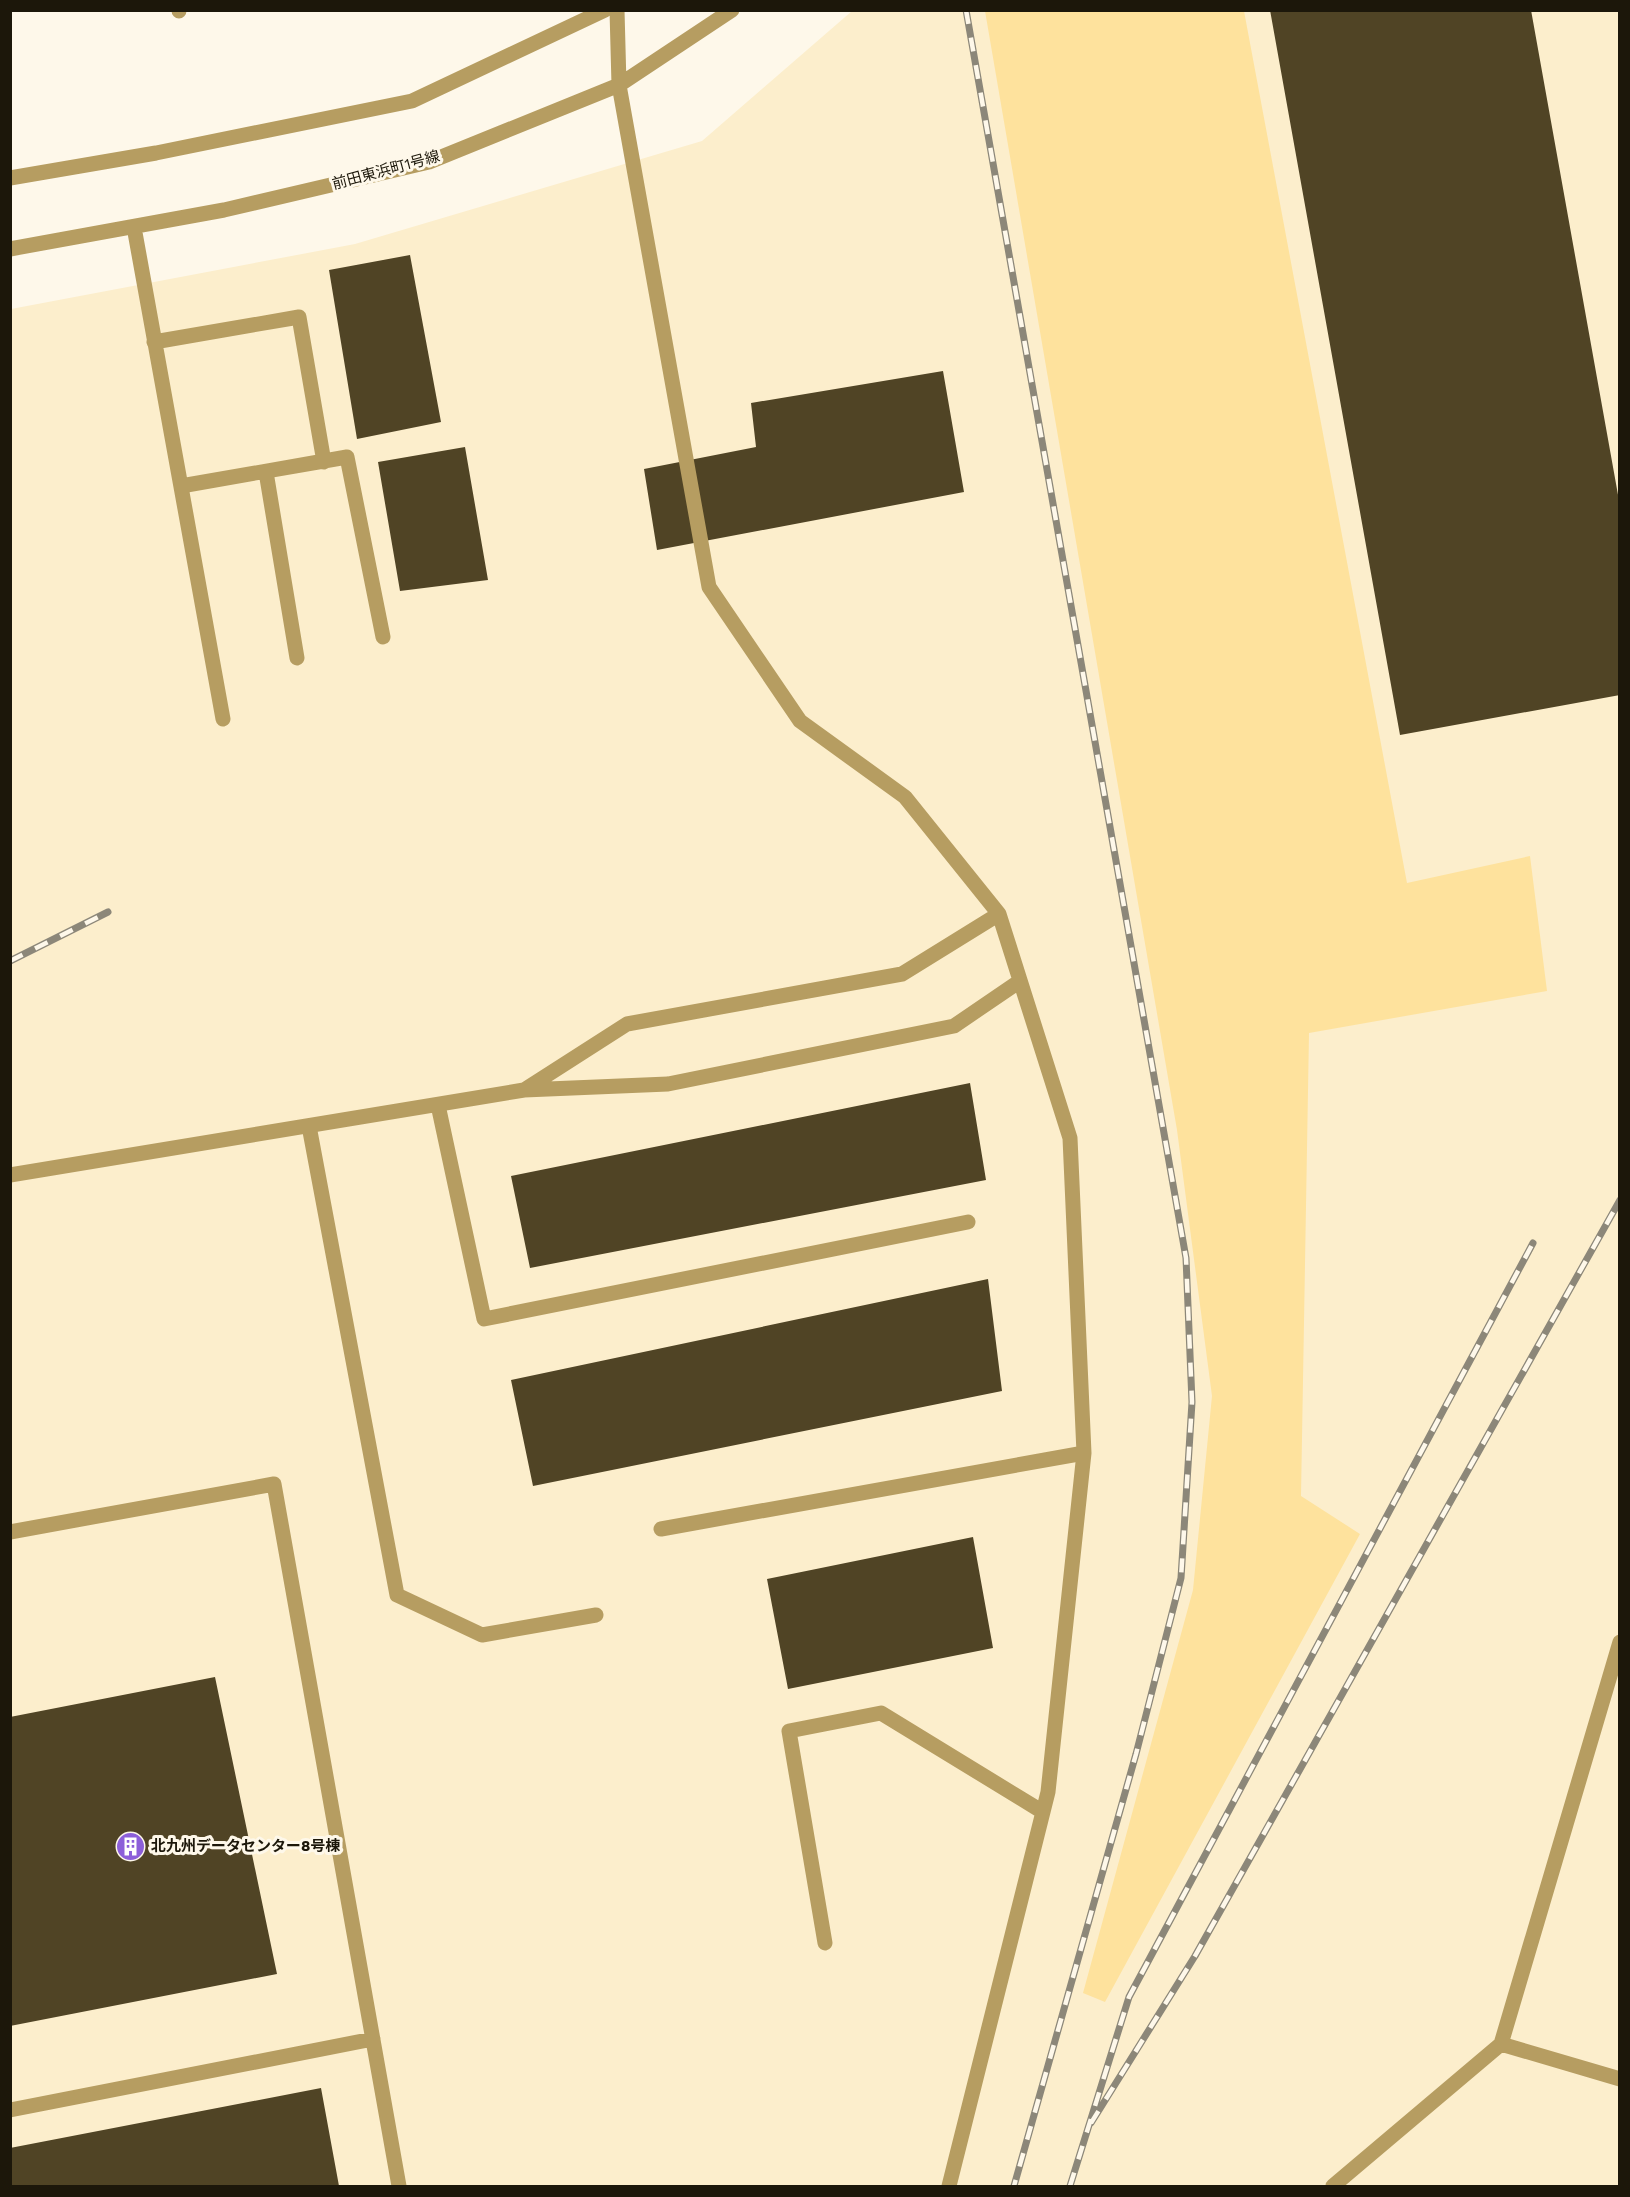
<svg xmlns="http://www.w3.org/2000/svg" width="1630" height="2197" font-family="'Work Sans','Noto Sans JP',sans-serif">
<style>
.built{fill:#fceecc}
.green{fill:#fee29d}
.building{fill:#504425}
.lines{fill:none;stroke-linecap:round;stroke-linejoin:round}
.minor{stroke:#b69d61;stroke-width:15}
.rail-casing{stroke:#8c8779;stroke-width:7}
.rail{stroke:#fef8ea;stroke-width:4.5;stroke-dasharray:14;stroke-linecap:butt}
.labels{text-anchor:middle;dominant-baseline:central;stroke-width:6;stroke-linejoin:round;paint-order:stroke}
.street-label{font-size:15px;fill:#1c170a;stroke:#fef8ea}
.poi-label{font-size:15px;font-weight:bold;fill:#1c170a;stroke:#fef8ea;text-anchor:start}
</style>
<rect width="100%" height="100%" fill="#fef8ea"/>
<!-- built -->
<path class="built" d="M852 11H1619V2186H11V309L355 244 702 141Z"/>
<!-- green -->
<path class="green" d="M985 11H1244L1407 883 1530 856 1547 991 1309 1033 1301 1496 1360 1534 1105 2002 1083 1993 1193 1590 1212 1396 1177 1130Z"/>
<!-- building -->
<path class="building" d="M1270 10H1531L1620 506V695L1400 735Z
M410 255 441 422 357 439 329 270Z
M943 371 964 492 657 550 644 469 756 447 751 403Z
M465 447 488 580 400 591 378 462Z
M970 1083 986 1180 530 1268 511 1176Z
M988 1279 1002 1391 533 1486 511 1380Z
M973 1537 993 1648 788 1689 767 1579Z
M215 1677 277 1974 10 2026V1717Z
M321 2088 339 2186H10V2148Z"/>
<g class="lines">
<!-- minor -->
<path class="minor" d="M179 10V11
M617 10 619 85 709 587 800 721 905 797 999 914 1070 1138 1084 1453 1048 1792 949 2186
M10 178 156 153 412 101 605 10
M134 227 223 719
M10 249 224 210 429 162 619 85 732 10
M154 342 299 317 324 462
M266 472 297 658
M181 486 347 457 383 637
M524 1090 668 1084 954 1026 1020 981
M438 1105 484 1319 968 1222
M309 1126 397 1595 482 1635 596 1615
M10 1175 524 1090 627 1024 902 974 999 914
M661 1529 1084 1453
M10 1532 274 1484 399 2186
M825 1943 789 1731 881 1713 1043 1812
M1501 2044 1620 2079
M10 2110 373 2039
M1333 2186 1501 2044 1620 1642"/>
<defs>
<path id="rail" d="M966 10 1186 1258 1192 1402 1181 1578 1136 1754 1014 2186
M10 961 108 912
M1091 2123 1195 1956 1620 1200
M1070 2186 1129 1997 1533 1243"/>
</defs>
<!-- rail casing -->
<use href="#rail" class="rail-casing"/>
<!-- rail -->
<use href="#rail" class="rail"/>
</g>
<!-- icons -->
<defs>
<symbol id="building-disc" viewBox="-11 -11 22 22"><circle r="9.5" fill="#8c5fd9" stroke="#fef8ea"/><path d="M-4-6H4V6H1V3H-1V6H-4ZM-2.5-4.3h1.7v1.8h-1.7ZM.8-4.3h1.7v1.8H.8ZM-2.5-1h1.7V.8h-1.7ZM.8-1h1.7V.8H.8Z" fill="#fff"/></symbol>
</defs>
<g fill-rule="evenodd">
<use href="#building-disc" x="114" y="1830" width="33" height="33"/>
</g>
<g class="labels">
<!-- street labels -->
<g class="street-label">
<text transform="translate(386 170) rotate(-15)">前田東浜町1号線</text>
</g>
<!-- poi labels -->
<g class="poi-label">
<text x="151" y="1846">北九州データセンター8号棟</text>
</g>
</g>
<!-- border -->
<rect width="1630" height="2197" fill="none" stroke="#1c170a" stroke-width="24"/>
</svg>
